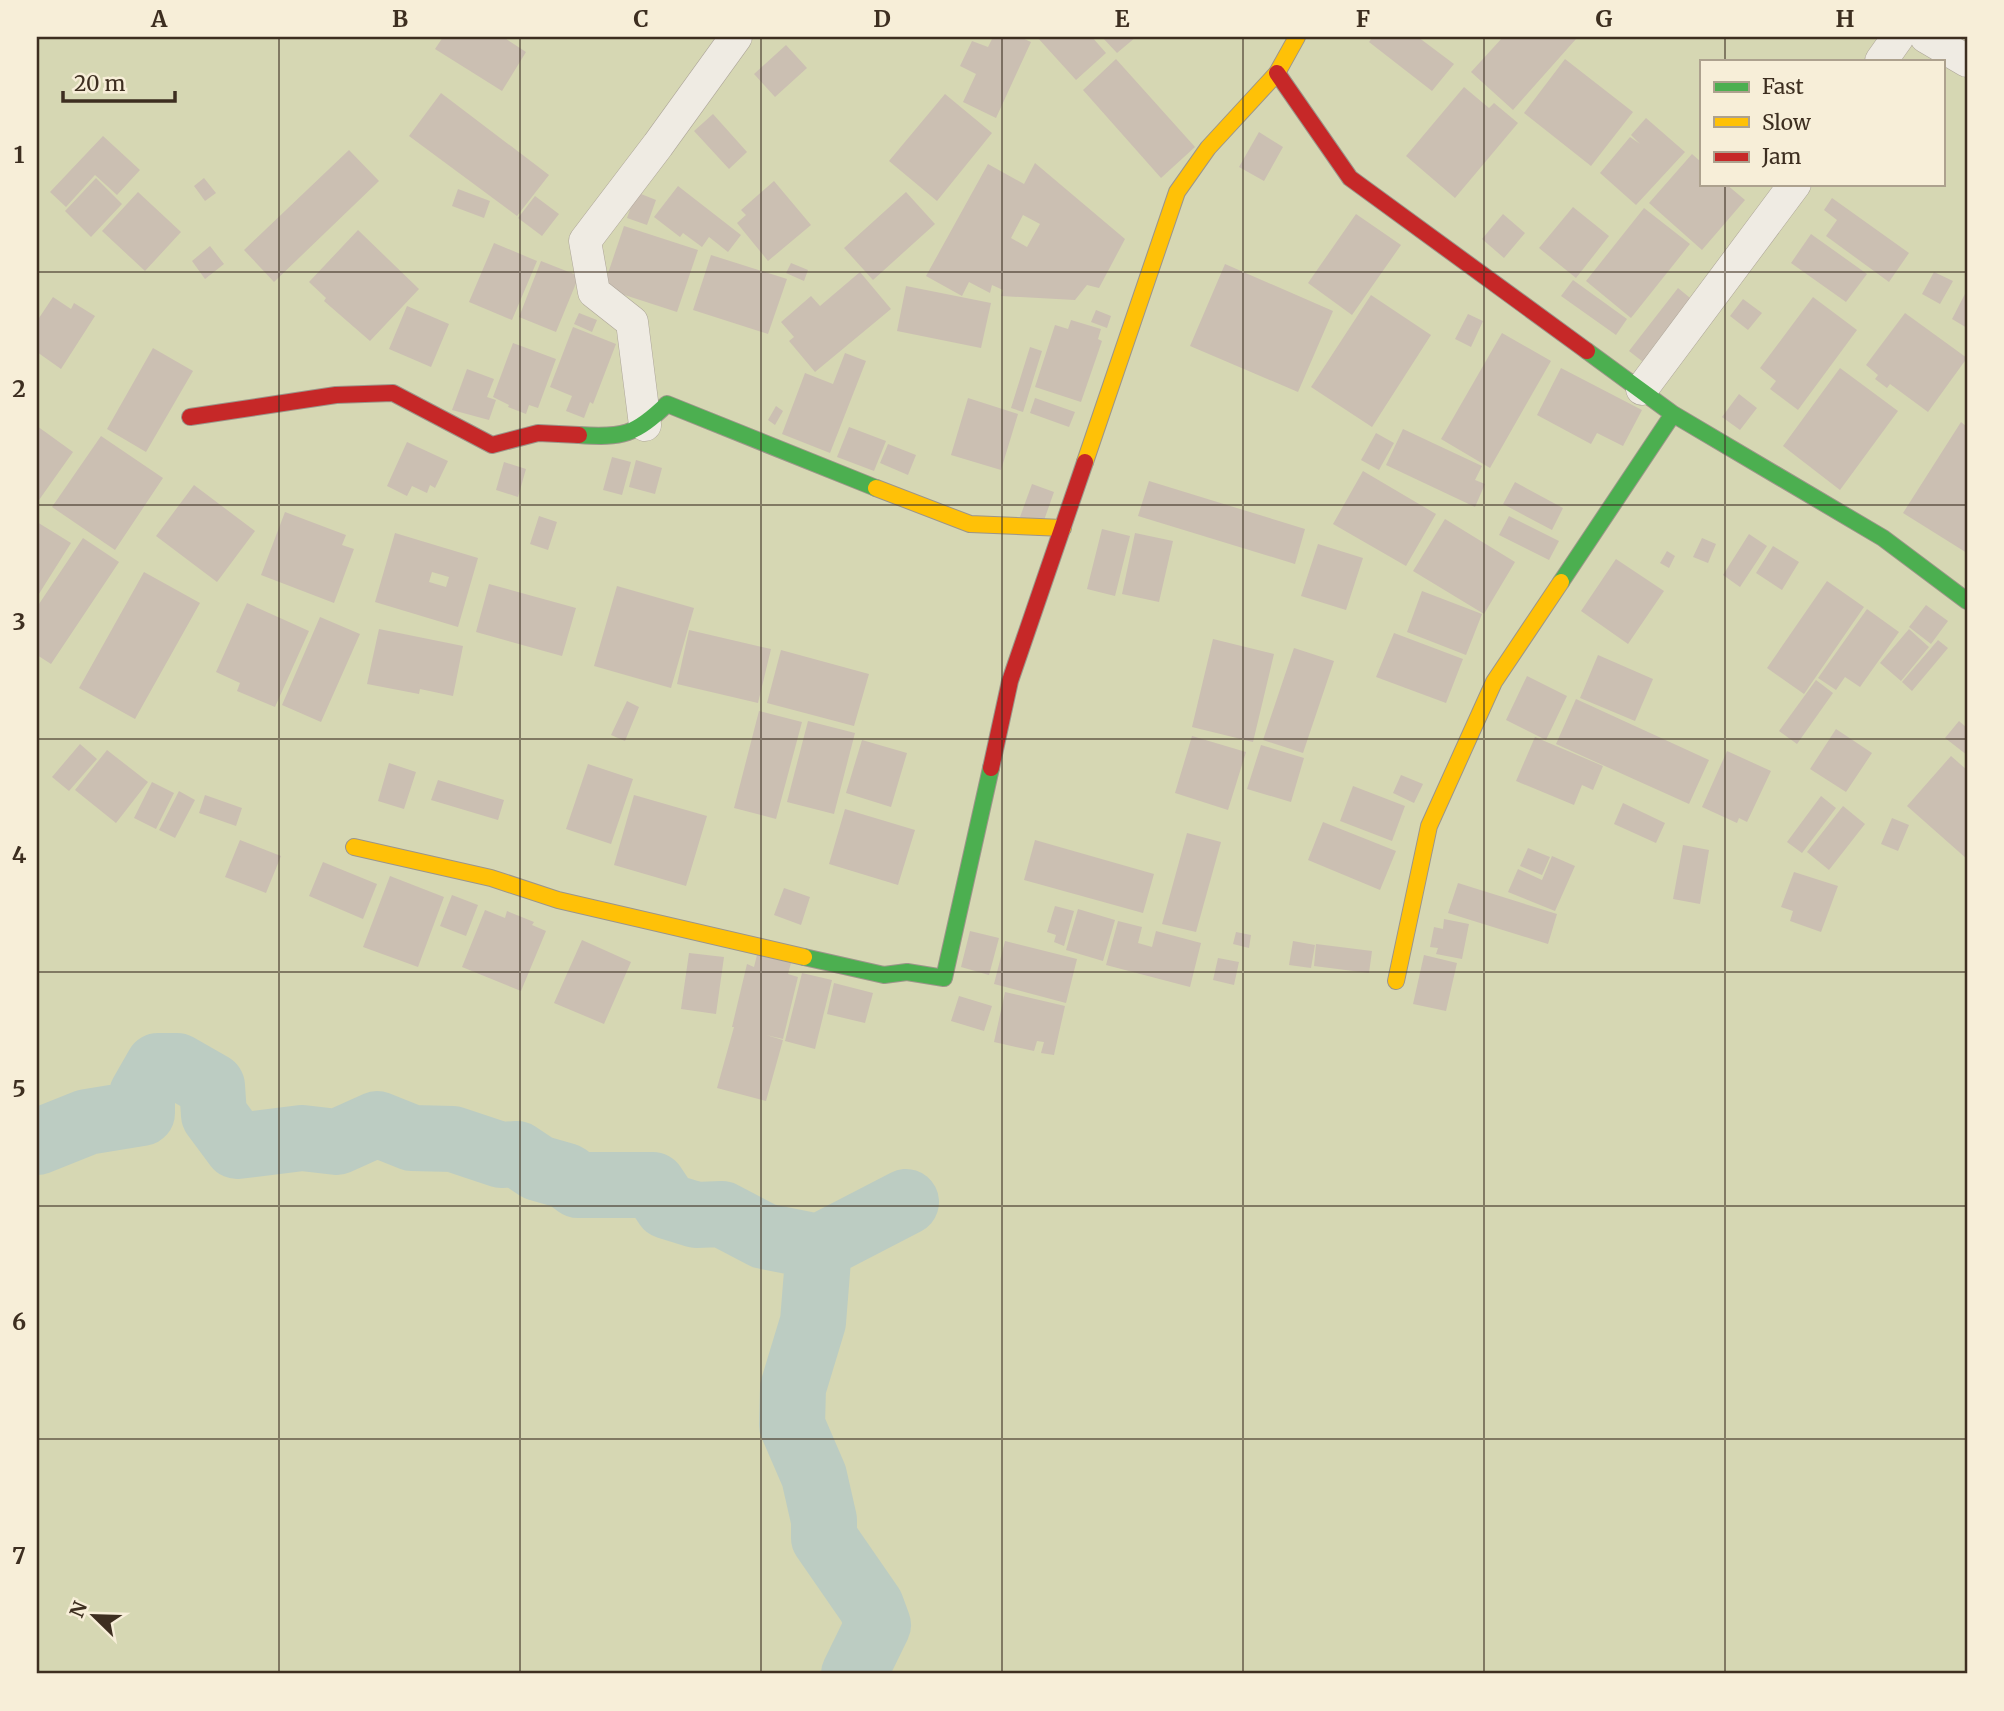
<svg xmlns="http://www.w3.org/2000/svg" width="2004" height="1711" font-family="Merriweather,serif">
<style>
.green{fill:#d6d7b3;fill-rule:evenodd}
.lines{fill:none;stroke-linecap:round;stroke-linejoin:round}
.river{stroke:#bcccc2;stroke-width:66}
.building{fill:#cbbfb2;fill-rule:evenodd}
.street-casing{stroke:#ada599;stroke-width:33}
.fast-casing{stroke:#9c958a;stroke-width:18}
.slow-casing{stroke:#9c958a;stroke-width:18}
.jam-casing{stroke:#9c958a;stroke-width:18}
.street{stroke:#efebe3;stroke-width:32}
.fast{stroke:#4caf50;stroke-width:16}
.slow{stroke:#ffc107;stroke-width:16}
.jam{stroke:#c62828;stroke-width:16}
.grid{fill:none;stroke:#3d2e20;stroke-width:2;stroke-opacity:0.55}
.neatline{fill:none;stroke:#3d2e20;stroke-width:2.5}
.grid-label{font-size:23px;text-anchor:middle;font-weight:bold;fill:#3d2e20}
</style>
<rect width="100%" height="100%" fill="#e7e0d1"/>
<!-- green -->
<path class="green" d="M37 37H1967V1674H37ZM1701 61H1943V184H1701Z"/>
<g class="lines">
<!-- river -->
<path class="river" d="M37 1142 87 1122 142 1113V1094L158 1066H177L212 1086 214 1115 237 1146 302 1138 337 1142 377 1124 412 1138 453 1139 501 1155 517 1154 538 1168 566 1176 578 1185H653L667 1206 696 1215 722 1214 764 1236 819 1247 906 1202
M819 1247 813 1322 793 1388 792 1425 814 1476 824 1520V1538L871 1606 878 1625 854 1674"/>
</g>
<!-- building -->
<path class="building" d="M443 37H503L526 52 502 91 435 49Z
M993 37H1020L1031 42 996 118 963 102 976 74 960 66 972 41 988 47Z
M1037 37H1092L1106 53 1076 80Z
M1102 37H1136L1117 53Z
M1373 37H1418L1454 64 1432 91 1369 42Z
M1503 37H1574L1576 39 1513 110 1471 72Z
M786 45 807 68 775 97 754 74Z
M1116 59 1195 147 1161 178 1083 90Z
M1565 59 1633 112 1591 166 1524 113Z
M1464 87 1489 108 1494 103 1518 123 1455 198 1406 156Z
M441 93 549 175 517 216 409 136Z
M945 94 992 133 937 201 889 161Z
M713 114 747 152 729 169 694 131Z
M1646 118 1685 152 1636 205 1600 173 1630 137 1640 144 1631 135Z
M1259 132 1283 147 1264 181 1239 167Z
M103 136 140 170 117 195 95 175 66 207 50 192Z
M349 150 379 181 274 282 244 250Z
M1692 154 1701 162V184H1726L1745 200 1702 250 1649 203Z
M1035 163 1125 239 1099 288 1087 285 1075 300 1001 296 1003 290 992 285 990 293 969 282 962 296 926 276 988 164 1024 184ZM1023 215 1040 224 1027 247 1011 238Z
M96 178 122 204 91 237 65 211Z
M204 178 216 193 205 201 194 186Z
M774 181 811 225 768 261 737 223 746 215 741 210Z
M678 186 741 235 728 252 709 237 702 247 683 233 680 237 654 217Z
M458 189 490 201 484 218 452 206Z
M138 192 181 232 145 271 102 231Z
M636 192 656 200 647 225 627 218Z
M906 192 935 224 873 280 844 248Z
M535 196 559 214 542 236 518 218Z
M1832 198 1909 253 1889 282 1826 236 1837 220 1824 210Z
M1573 207 1609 236 1576 278 1539 248Z
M1644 208 1690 244 1631 318 1586 281Z
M1356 214 1401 245 1352 315 1308 283Z
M1503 214 1525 233 1504 258 1482 239Z
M624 226 698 250 677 312 603 288Z
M358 230 419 289 370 341 324 301 326 298 309 282Z
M1811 234 1867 274 1846 302 1791 263Z
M494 243 537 261 512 320 469 302Z
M210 246 224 264 205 279 192 261Z
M711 255 787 279 768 334 693 310Z
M541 261 579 276 556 332 519 317Z
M791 263 808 270 804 281 786 273Z
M1225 264 1333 311 1298 392 1190 346Z
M860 272 891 309 815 372 789 341 794 337 781 322 811 296 820 306Z
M1934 272 1953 281 1940 304 1922 294Z
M1573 280 1627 319 1616 335 1561 296Z
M906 286 991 303 981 348 897 331Z
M1678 288 1695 302 1647 365 1629 351Z
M1967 290V328L1952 319Z
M1371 295 1431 335 1372 427 1311 387Z
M53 297 71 309 74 303 95 316 61 369 37 352V321Z
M1813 297 1857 330 1798 410 1770 389 1776 381 1760 368Z
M1743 299 1762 313 1748 330 1730 316Z
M407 306 449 324 431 367 389 349Z
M1096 310 1111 316 1107 328 1091 322Z
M579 313 597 320 592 332 574 324Z
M1905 313 1967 358 1928 412 1890 384 1887 388 1875 379 1878 375 1866 365Z
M1468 314 1483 321 1471 347 1455 339Z
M1071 320 1101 329 1098 339 1102 341 1081 402 1035 387 1055 325 1068 329Z
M573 327 616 344 593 404 590 402 584 418 566 411 572 396 550 387Z
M1502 333 1551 361 1490 468 1441 439Z
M513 343 556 359 538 408 529 405 526 414 508 407 509 405 493 397Z
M1030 347 1042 351 1023 412 1011 408Z
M153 348 193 371 146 452 107 429Z
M845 353 866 361 830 453 782 434 805 373 833 384Z
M1561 368 1642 410 1623 446 1597 433 1591 444 1537 415Z
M1840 368 1898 411 1840 490 1783 446Z
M467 369 494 379 487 397 496 400 489 420 452 410Z
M1739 394 1757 408 1740 430 1722 417Z
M968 398 1018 414 1001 470 951 455Z
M1035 398 1075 412 1069 427 1030 413Z
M776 406 783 411 775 425 768 420Z
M1961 422 1967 427V553L1903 513Z
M37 426 73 452 39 500 37 499Z
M849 427 886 441 874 471 837 457Z
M1403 429 1482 466 1475 480 1485 484 1475 507 1386 465Z
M1376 433 1394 443 1379 470 1361 460Z
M101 436 163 478 115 550 52 507Z
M407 442 448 461 435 488 430 485 427 493 412 486 407 496 387 486Z
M888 444 916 455 908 475 880 463Z
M612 457 631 462 622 495 603 490Z
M636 460 662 468 655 494 629 487Z
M504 462 526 469 518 497 496 490Z
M1363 471 1436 514 1406 566 1333 524Z
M1149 481 1305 529 1295 564 1138 516Z
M1515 482 1563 508 1552 530 1503 504Z
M1032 484 1054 492 1042 526 1020 517Z
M194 485 255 531 217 582 156 536Z
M285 512 346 535 342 545 354 549 334 603 261 575Z
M539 516 557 522 548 550 530 544Z
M1509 516 1559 541 1549 560 1499 535Z
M1445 519 1515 562 1484 614 1413 571Z
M37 522 71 543 37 597Z
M1102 529 1130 536 1115 596 1087 589Z
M395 533 478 558 458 627 375 602ZM432 572 449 577 446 587 429 582Z
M1135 533 1173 541 1159 602 1122 594Z
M1749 534 1767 546 1740 587 1723 575Z
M83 538 119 562 51 664 37 655V607Z
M1702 538 1716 544 1708 563 1693 557Z
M1318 544 1363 558 1346 610 1301 596Z
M1773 546 1799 562 1782 590 1756 573Z
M1667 551 1675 556 1669 568 1660 563Z
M1616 559 1664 591 1628 644 1581 611Z
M144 572 200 603 135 719 79 688Z
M1827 581 1864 607 1804 694 1767 668Z
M489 584 576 608 562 656 476 632Z
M617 586 694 608 671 688 594 666Z
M1422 591 1482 614 1466 655 1407 632Z
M247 603 309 631 275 707 237 691 240 683 216 672Z
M1926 605 1948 621 1931 644 1909 627Z
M1867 609 1899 632 1860 687 1845 677 1836 690 1818 678Z
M320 617 360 634 321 722 282 705Z
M379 629 463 646 453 696 420 689 419 694 367 684Z
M1909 629 1929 647 1901 681 1880 663Z
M689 630 771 649 758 703 677 684Z
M1394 633 1463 659 1446 703 1376 677Z
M1213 639 1274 654 1253 742 1192 727Z
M1938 640 1948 648 1912 691 1902 682Z
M1294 648 1334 661 1303 753 1263 740Z
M781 650 869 674 854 726 767 703Z
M1598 655 1653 679 1635 721 1580 698Z
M1527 676 1567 696 1546 740 1506 720Z
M1816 680 1833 693 1797 744 1779 731Z
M1576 699 1709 760 1689 804 1556 744Z
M627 701 639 707 625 741 611 735Z
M759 711 802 722 776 819 734 808Z
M808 721 855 733 834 814 787 802Z
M1959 721 1967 728V755L1945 738Z
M1836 729 1872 753 1846 792 1810 769Z
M1192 736 1246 752 1228 810 1175 793Z
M1535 737 1603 766 1593 790 1582 785 1574 805 1516 781Z
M862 740 907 753 891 807 846 793Z
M80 744 97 759 69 791 52 777Z
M1261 745 1304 758 1291 802 1247 789Z
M107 750 148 782 116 823 75 790Z
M1727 751 1771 771 1747 822 1739 818 1737 823 1702 807Z
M1951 756 1967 770V859L1907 806Z
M389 763 416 772 404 809 378 801Z
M588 764 633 779 611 844 566 829Z
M1401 775 1423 784 1414 803 1393 793Z
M438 780 504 800 498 820 431 800Z
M152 782 174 793 156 829 134 818Z
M1353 786 1405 806 1392 841 1340 821Z
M179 791 195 800 175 838 159 830Z
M205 795 242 808 236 826 199 813Z
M634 795 707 816 686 886 614 865Z
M1821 796 1836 808 1802 853 1787 842Z
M1623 803 1665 823 1656 843 1614 824Z
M1843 806 1865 824 1829 870 1807 852Z
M845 809 915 830 898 885 829 864Z
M1892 818 1909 825 1898 851 1881 844Z
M1323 822 1396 851 1380 890 1308 860Z
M1187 833 1221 842 1196 932 1162 924Z
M240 840 281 856 266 893 225 877Z
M1035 840 1154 874 1143 913 1024 880Z
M1683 845 1709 850 1700 904 1673 899Z
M1528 848 1550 857 1542 875 1520 866Z
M1552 856 1575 866 1555 911 1508 892 1518 869 1542 880Z
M323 862 377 884 363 919 309 896Z
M1794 872 1838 886 1821 932 1790 921 1793 911 1781 907Z
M390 876 444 897 418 967 363 947Z
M1458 883 1557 914 1548 944 1448 913Z
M784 888 810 897 801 925 774 915Z
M452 895 478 905 466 936 440 926Z
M1055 906 1074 911 1064 946 1054 942 1056 935 1047 932Z
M1078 909 1115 920 1103 961 1066 950Z
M485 910 505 918 507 911 534 922 532 925 546 931 521 991 462 967Z
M1444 919 1469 924 1462 959 1436 954 1438 948 1430 947 1434 927 1443 929Z
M1118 921 1142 927 1138 943 1152 947 1156 931 1201 943 1190 987 1106 965Z
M970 931 999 938 989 975 961 967Z
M1236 932 1251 935 1249 948 1233 944Z
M582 940 631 962 604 1024 554 1003Z
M1005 941 1077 959 1066 1003 994 984Z
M1293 941 1315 945 1311 968 1289 965Z
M1316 944 1372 951 1369 973 1314 966Z
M689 953 724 957 716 1014 681 1009Z
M757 955 791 963 788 974 798 977 783 1039 766 1035 783 1040 766 1101 717 1088 734 1027H732L747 964 754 967Z
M1424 955 1457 963 1446 1011 1413 1004Z
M1218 958 1239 962 1234 985 1213 980Z
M802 973 832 980 815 1049 785 1041Z
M834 983 873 993 865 1023 827 1014Z
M1005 992 1065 1006 1054 1055 1041 1053 1044 1042 1037 1041 1034 1051 994 1042Z
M959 996 992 1006 984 1031 951 1021Z"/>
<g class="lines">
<defs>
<path id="street" d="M1926 37 1967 61
M1881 61 1898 37
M1642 389 1795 184
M645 425 632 322 594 292 585 241 658 145 736 37"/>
<path id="fast" d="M1587 351 1673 414 1883 538 1967 601
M579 435C623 438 635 435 667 404L876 488
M1561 582 1673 414
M804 957 884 975 907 972 944 978 991 768"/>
<path id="slow" d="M1085 462 1177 192 1208 148 1277 73 1297 37
M876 488 970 524 1063 528
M354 847 491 878 558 900 804 957
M1396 981 1429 826 1494 682 1561 582"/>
<path id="jam" d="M1277 73 1350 178 1587 351
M190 417 336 395 393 393 492 445 538 433 579 435
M991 768 1010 681 1085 462"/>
</defs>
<!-- street casing -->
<use href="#street" class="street-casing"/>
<!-- fast casing -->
<use href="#fast" class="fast-casing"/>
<!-- slow casing -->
<use href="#slow" class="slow-casing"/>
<!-- jam casing -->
<use href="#jam" class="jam-casing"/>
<!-- street -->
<use href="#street" class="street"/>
<!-- fast -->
<use href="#fast" class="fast"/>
<!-- slow -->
<use href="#slow" class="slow"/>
<!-- jam -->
<use href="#jam" class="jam"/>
</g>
<!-- grid -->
<path class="grid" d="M279 37V1674M520 37V1674M761 37V1674M1002 37V1674M1243 37V1674M1484 37V1674M1725 37V61M1725 184V1674M37 272H1967M37 505H1967M37 739H1967M37 972H1967M37 1206H1967M37 1439H1967"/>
<!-- border -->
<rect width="2004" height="1711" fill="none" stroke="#f7eed8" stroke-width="77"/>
<!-- legend -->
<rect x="1700" y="60" width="245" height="126" fill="#f7eed8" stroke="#ada18e" stroke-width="2"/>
<rect x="1714" y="82" width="35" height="10" fill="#4caf50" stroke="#ada18e" stroke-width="2"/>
<text x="1762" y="94" font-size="21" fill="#3d2e20">Fast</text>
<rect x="1714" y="117" width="35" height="10" fill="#ffc107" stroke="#ada18e" stroke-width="2"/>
<text x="1762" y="130" font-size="21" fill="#3d2e20">Slow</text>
<rect x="1714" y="152" width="35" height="10" fill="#c62828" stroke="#ada18e" stroke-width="2"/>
<text x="1762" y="164" font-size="21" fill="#3d2e20">Jam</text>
<!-- north arrow -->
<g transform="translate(94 1616) rotate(293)" stroke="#f7eed8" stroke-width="5" paint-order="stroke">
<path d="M0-5L12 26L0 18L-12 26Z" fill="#3d2e20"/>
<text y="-10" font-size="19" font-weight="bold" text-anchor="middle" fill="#3d2e20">N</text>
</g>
<!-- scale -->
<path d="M63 91v10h112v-10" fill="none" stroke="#3d2e20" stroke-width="3.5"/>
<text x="74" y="91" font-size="21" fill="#3d2e20" stroke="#f7eed8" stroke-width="5" paint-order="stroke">20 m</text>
<rect x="38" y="38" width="1928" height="1634" class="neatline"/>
<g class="grid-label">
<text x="159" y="27">A</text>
<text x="400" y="27">B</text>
<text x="641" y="27">C</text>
<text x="882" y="27">D</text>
<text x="1122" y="27">E</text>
<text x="1363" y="27">F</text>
<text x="1604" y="27">G</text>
<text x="1845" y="27">H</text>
<text x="19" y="163">1</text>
<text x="19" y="397">2</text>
<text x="19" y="630">3</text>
<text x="19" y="863">4</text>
<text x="19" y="1097">5</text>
<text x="19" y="1330">6</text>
<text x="19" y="1564">7</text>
</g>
</svg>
